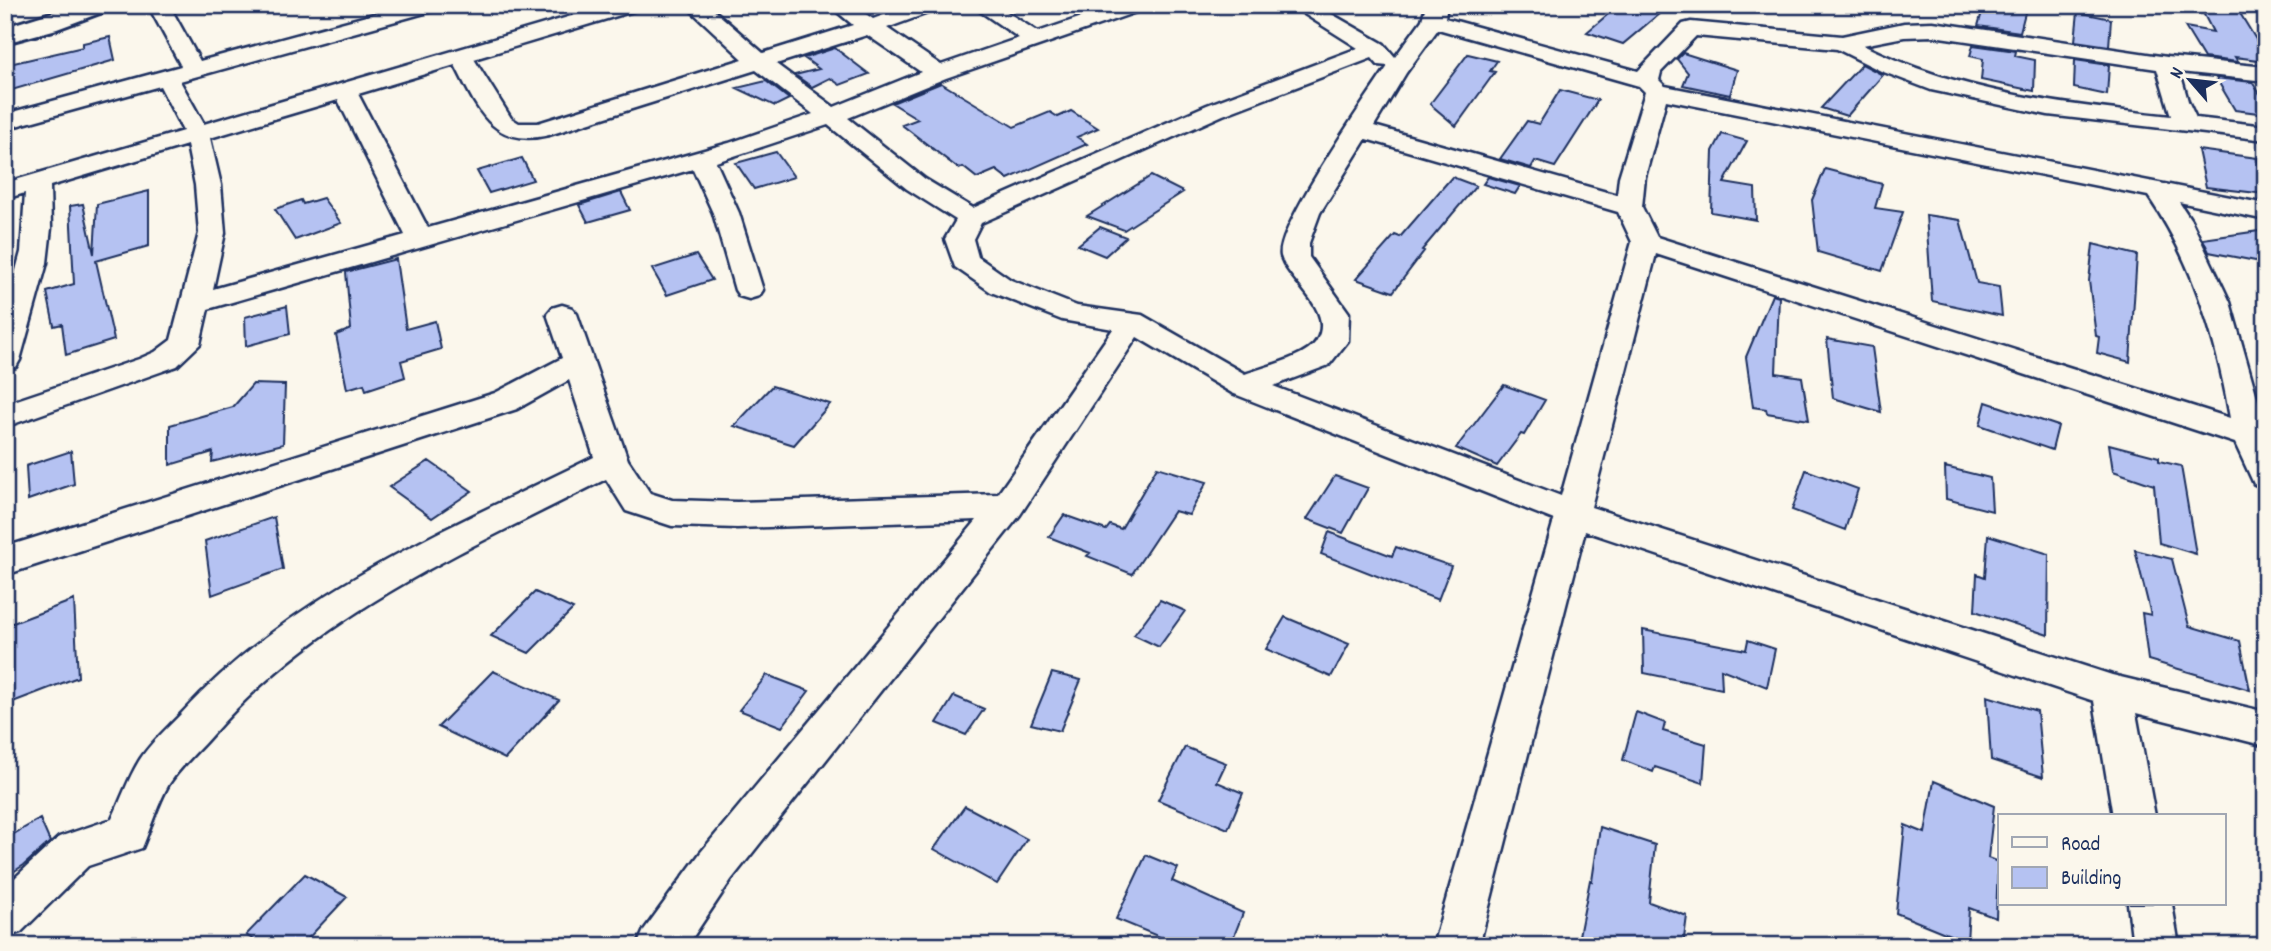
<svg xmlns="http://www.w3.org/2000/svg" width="2271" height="951" font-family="Dekko,sans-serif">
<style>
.building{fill:#b5c2f2;stroke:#1b2f5e;stroke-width:2}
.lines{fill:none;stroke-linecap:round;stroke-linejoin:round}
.street-casing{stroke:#1b2f5e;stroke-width:5}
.secondary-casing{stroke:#1b2f5e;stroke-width:6}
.street{fill:#fbf7ec;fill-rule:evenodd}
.secondary{fill:#fbf7ec;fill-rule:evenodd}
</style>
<rect width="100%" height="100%" fill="#fbf7ec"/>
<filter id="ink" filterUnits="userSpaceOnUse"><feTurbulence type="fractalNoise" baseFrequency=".0143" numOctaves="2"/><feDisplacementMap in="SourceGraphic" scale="14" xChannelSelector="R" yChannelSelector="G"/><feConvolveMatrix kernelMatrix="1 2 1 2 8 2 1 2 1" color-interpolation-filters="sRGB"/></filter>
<g filter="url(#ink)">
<!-- building -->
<path class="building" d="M1627 5H1638L1660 13 1623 44 1587 32 1613 10 1618 12Z
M1984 5H2027L2020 32 1978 26Z
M2199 5H2235L2266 56V61L2235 57 2238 62 2204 58 2185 27 2213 32Z
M2078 12 2111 19 2109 46 2075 41Z
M110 37 115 60 5 92V65L83 47V43Z
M1973 45 2016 51 2015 56 2035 60 2034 91 1981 80 1983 59 1970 56Z
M835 48 869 74 840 85 830 78 812 87 795 75 819 69 804 58Z
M1683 53 1737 70 1730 95 1683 85 1688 73 1677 59Z
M1468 54 1497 61 1490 71 1495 72 1456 126 1430 104Z
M2075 60 2109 65 2107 95 2074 88Z
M1862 64 1883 75 1847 116 1821 108Z
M2216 78 2252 82 2266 103V114L2235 110Z
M766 81 789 99 775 106 737 88Z
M941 83 1014 127 1050 112 1058 117 1071 111 1098 128 1077 137 1087 144 1008 179 996 170 977 178 963 167 959 169 902 125 918 119 892 103Z
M1560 90 1598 100 1555 167 1535 161 1531 168 1500 159 1527 121 1539 124Z
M1722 134 1747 141 1724 183 1755 188 1756 220 1711 212 1713 151Z
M2198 150 2257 158 2266 194 2206 187Z
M776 152 794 177 754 189 736 163Z
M522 158 533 180 489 193 477 171Z
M1825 169 1882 184 1875 208 1903 212 1882 271 1818 252 1812 200Z
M1151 176 1183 192 1124 230 1087 216Z
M1452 177 1476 186 1422 250 1424 251 1393 292 1356 279 1395 235 1400 237Z
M1488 177 1520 186 1515 194 1483 184Z
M149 191V246L96 261 114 340 66 355 62 324 54 326 47 292 74 284 70 206 83 204 94 254 97 204Z
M621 192 630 210 588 222 579 205Z
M323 198 341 223 295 240 275 209 301 200 303 204Z
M1926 215 1960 220 1977 283 1999 287 2002 316 1932 301Z
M1100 227 1126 237 1105 256 1078 245Z
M2266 230V263L2209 252 2203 239Z
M2093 244 2137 255 2130 362 2097 353 2099 337 2096 336 2089 281Z
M696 255 712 280 667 295 652 269Z
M396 259 406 329 435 321 441 349 401 361 405 377 366 390 364 384 347 389 336 335 351 329 346 272Z
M1772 295 1779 297 1776 373 1802 377 1809 420 1767 413 1766 409 1753 407 1746 357Z
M287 306 290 334 246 346 245 317Z
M1827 339 1872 347 1881 412 1833 398Z
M253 384 285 385 283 444 212 462 213 452 170 465V425L233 407Z
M1504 385 1545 400 1524 435 1521 434 1497 466 1456 448Z
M772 386 830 404 794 445 734 426Z
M1986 402 2058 426 2052 450 1980 425Z
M2109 444 2159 457V461L2181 466 2196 554 2159 543 2154 485 2113 471Z
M71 451 74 484 28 500 26 466Z
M429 461 472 491 432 518 389 487Z
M1157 467 1207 482 1189 515 1174 511 1132 574 1087 556 1090 553 1049 537 1064 515 1106 530 1110 525 1121 529Z
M1945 467 1990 478 1992 511 1946 499Z
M1806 470 1858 489 1845 530 1792 510Z
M1335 476 1368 488 1343 533 1307 519Z
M274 517 283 569 212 595 205 541Z
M1329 532 1392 556 1396 547 1451 566 1438 600 1321 554Z
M1988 535 2049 554 2048 635 1975 611 1977 574 1985 577Z
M2135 550 2172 559 2189 626 2240 641 2250 690 2148 660 2142 613 2151 615Z
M535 592 573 609 529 653 491 636Z
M74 600 78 677 5 705V626Z
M1160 600 1185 611 1159 647 1134 635Z
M1285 617 1349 644 1331 677 1266 649Z
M1643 630 1746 650 1748 640 1775 649 1767 687 1721 669 1722 689 1644 673Z
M493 671 559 700 505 759 438 727Z
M1052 673 1081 680 1060 731 1031 724Z
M767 675 809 691 782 727 739 710Z
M954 696 984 709 966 735 937 723Z
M1987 696 2037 711 2043 777 1991 760Z
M1636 712 1665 723 1663 731 1706 744 1703 783 1655 767 1653 772 1623 760Z
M1185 747 1226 763 1217 782 1243 793 1228 829 1158 800Z
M1934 781 1994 806 1988 858 1998 862 1996 918 1969 908 1967 942 1896 913 1905 825 1925 833Z
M965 806 1027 839 997 884 934 849Z
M40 819 50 842 24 865 5 877V839Z
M1600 827 1655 845 1649 902 1687 916 1683 946H1577L1590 880 1592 881Z
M1146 855 1178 868 1172 881 1243 913 1230 946H1156L1160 937 1116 919Z
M305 874 347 897 301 946H264L246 935Z"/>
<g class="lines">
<defs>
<path id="street" d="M148 5H169L200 61 407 5H442L439 9 180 81 204 124 609 5H643L640 9 474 59 511 118 519 123H538L743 59 685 5H708L763 53 853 25 829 5H853L873 19 911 5H942L939 9 887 28 941 65 1019 38 971 5H996L1038 32 1117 5H1148L1145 9 946 78 848 118 925 179 973 208 1207 105 1358 48 1290 5H1316L1384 44 1395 57 1422 20 1426 5H1447L1445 18 1638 71 1683 24 1691 22 1842 36 1904 23 1933 22 2167 57 2266 67V81L2180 72 2188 101 2196 118 2266 126V140L2048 115 1931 90 1881 71 1837 49 1696 36 1661 72 1659 80 1665 86 2266 204V220L2179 202 2191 220 2230 302 2266 429V488L2254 484 2235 443 1656 254 1591 507 2112 675 2266 712V746L2136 713 2155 816H2113L2094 701 1585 531 1479 946H1433L1554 520 1232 393 1137 337 1020 515 731 880 687 946H637L644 930 701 852 977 520 737 528 672 526 626 511 606 479C464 551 318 613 211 736 198 751 180 767 169 784 158 803 151 827 142 848L88 866 21 932 5 938V887L59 837 112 819C121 800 128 779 139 761 149 744 168 728 181 714 294 591 448 529 594 457L569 380 517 409 5 575V547L495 393 562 358 547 314 552 308 562 305 572 308 577 314 628 460 650 493 672 500 737 502 998 494 1113 329 1062 320 991 292 955 267 945 239 956 220 907 189 828 125 716 162 739 213 763 290 759 296 749 299 739 296 735 290 713 213 693 169 208 309 200 344 177 366 5 427V404L139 359 155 352 171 340 199 233 195 185 187 145 50 186 51 228 47 263 20 360 16 367 5 370V311L21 252 25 193 5 199V183L183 131 160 86 5 129V114L181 66ZM1438 29 1639 86 1645 92 1619 177 1617 195 1374 126 1406 73ZM867 35 921 72 834 107 776 64ZM1933 36 2157 69 2171 116C2065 105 1959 93 1863 45L1904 37ZM1372 58 1378 65 1388 66C1368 95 1275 229 1281 256 1288 282 1335 309 1317 340 1308 357 1264 367 1245 374L1142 315 1077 306 1011 280 978 257 973 239 981 223 1223 115ZM455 65C477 107 491 149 549 135L756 70 813 114 729 143 428 228 358 94ZM338 100 405 235 213 289 225 233 221 185 210 138ZM1666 100 2148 196C2193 261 2217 341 2230 418L1657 237 1642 207 1645 177ZM1366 139 1618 212 1632 242 1561 496 1273 386 1329 365 1348 341 1349 313 1309 257V243L1320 213Z
M1708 5H1731L1732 6 1728 10 1721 12 1711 9Z
M2128 904H2172L2179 946H2133Z"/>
<path id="secondary" d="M76 5H111L108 10 57 29 5 43V27Z"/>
</defs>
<!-- street casing -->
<use href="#street" class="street-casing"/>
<!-- secondary casing -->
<use href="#secondary" class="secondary-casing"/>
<!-- street -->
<use href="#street" class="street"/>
<!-- secondary -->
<use href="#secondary" class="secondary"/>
</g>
</g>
<!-- margin -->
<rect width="2271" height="951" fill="none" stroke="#fbf7ec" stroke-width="28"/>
<rect x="14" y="14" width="2243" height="923" fill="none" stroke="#1b2f5e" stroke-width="2.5" filter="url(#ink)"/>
<!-- legend -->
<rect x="1998" y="814" width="228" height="91" fill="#fbf7ec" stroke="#a1a7b3" stroke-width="2"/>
<rect x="2012" y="837" width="35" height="10" fill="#fbf7ec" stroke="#a1a7b3" stroke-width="2"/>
<text x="2061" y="850" font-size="21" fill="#1b2f5e">Road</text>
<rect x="2012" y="867" width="35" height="21" fill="#b5c2f2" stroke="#a1a7b3" stroke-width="2"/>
<text x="2061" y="884" font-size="21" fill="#1b2f5e">Building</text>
<!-- north arrow -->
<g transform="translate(2190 80) rotate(298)" stroke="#fbf7ec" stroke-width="5" paint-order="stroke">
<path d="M0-5L12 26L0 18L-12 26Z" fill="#1b2f5e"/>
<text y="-10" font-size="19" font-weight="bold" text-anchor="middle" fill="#1b2f5e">N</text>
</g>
</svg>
